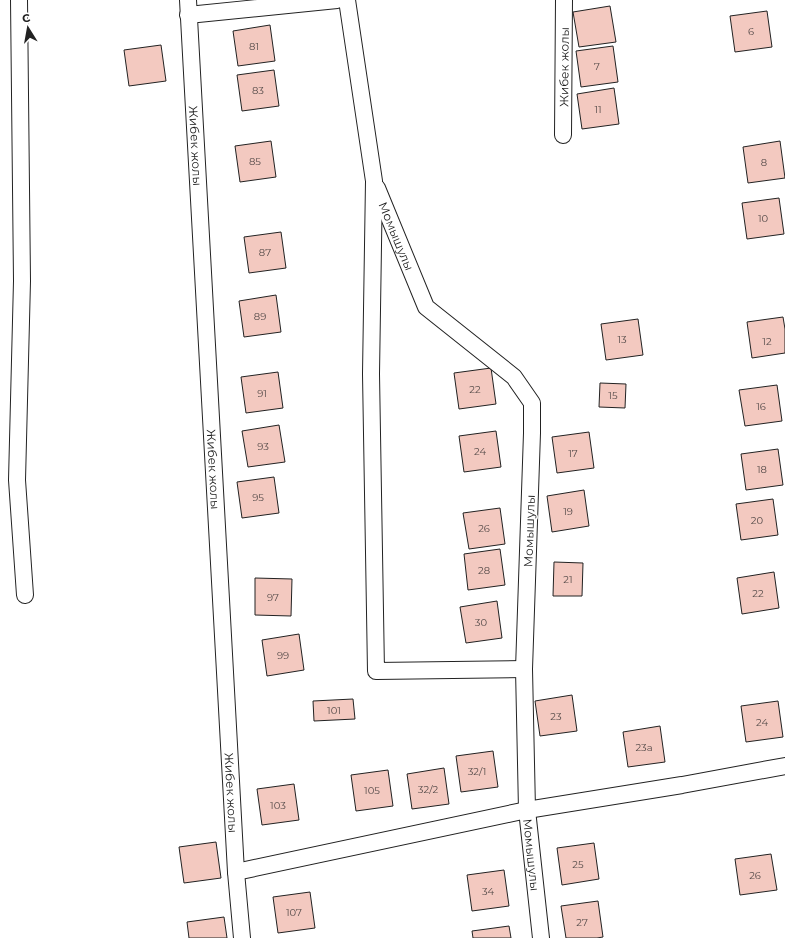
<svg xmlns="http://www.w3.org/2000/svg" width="785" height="938" font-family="Montserrat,sans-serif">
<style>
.building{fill:#f3c9c0;stroke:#222}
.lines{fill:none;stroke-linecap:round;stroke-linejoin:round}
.street-casing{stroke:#222;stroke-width:18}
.street{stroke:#fff;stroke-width:16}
.labels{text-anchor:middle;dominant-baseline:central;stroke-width:3;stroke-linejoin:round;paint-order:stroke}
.number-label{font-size:10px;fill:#564c4a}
.street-label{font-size:12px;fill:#222;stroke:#fff}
</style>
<rect width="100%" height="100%" fill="#fff"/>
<!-- building -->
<path class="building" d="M610 6 616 42 579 47 573 12Z
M767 11 772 47 735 52 730 16Z
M270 25 275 61 238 66 233 31Z
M161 45 166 81 129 86 124 50Z
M613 46 618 82 581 87 576 51Z
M274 70 279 106 242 111 237 75Z
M614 88 619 124 582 129 577 94Z
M271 141 276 177 240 182 235 146Z
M780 141 785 178 748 183 743 147Z
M779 198 784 234 747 239 742 203Z
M281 232 286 268 249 273 244 237Z
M276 295 281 332 244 337 239 301Z
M783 317 785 329V353L752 358 747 322Z
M638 319 643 355 606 360 601 324Z
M491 368 496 404 459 409 454 373Z
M278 372 283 408 246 413 241 377Z
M600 383 626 384 625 408 599 407Z
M777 385 782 421 745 426 739 390Z
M279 425 285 462 248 467 242 431Z
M496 431 501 467 464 472 459 436Z
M589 432 594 468 557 473 552 437Z
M778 449 783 485 746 490 741 454Z
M274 477 279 513 242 518 237 482Z
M584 490 589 526 552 532 547 496Z
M773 499 778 535 741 540 736 504Z
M500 508 505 544 469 549 463 513Z
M500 549 505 585 468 590 464 554Z
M554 562 583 563 582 596H553Z
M774 572 779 608 742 614 737 578Z
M255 578 292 579 291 616 255 615Z
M497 601 502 638 466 643 460 607Z
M299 634 304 670 267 676 262 640Z
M572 695 577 731 540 736 535 701Z
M353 699 355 719 314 721 313 701Z
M778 701 783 737 746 742 741 706Z
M660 726 665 762 628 767 623 732Z
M493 751 498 787 461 792 456 756Z
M444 768 449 804 412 809 407 774Z
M388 770 393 806 356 811 351 775Z
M294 784 299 820 262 825 257 789Z
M216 842 221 878 184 883 179 847Z
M594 843 599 879 562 885 557 848Z
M771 854 777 890 740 895 735 859Z
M504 870 509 906 472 911 467 875Z
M310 892 315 928 278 933 273 897Z
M598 901 603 937 597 938H566L561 906Z
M224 917 227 938H189L187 922Z
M509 926 511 938H473L472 931Z"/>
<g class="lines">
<defs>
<g id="street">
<path d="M19 0 22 281 17 480 25 595"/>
<path id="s1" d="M188 0 236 872 242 938"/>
<path d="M347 0 374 181 371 374 376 671 524 669"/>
<path d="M188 15 337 0"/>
<path id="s2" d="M563 135 564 0"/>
<path id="s3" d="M377 188 426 307 514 377 532 403V433L524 669 527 810 541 938"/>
<path d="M236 872 527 810 682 785 785 766"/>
</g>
</defs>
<!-- street casing -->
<use href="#street" class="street-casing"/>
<!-- street -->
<use href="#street" class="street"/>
</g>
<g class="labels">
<!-- number labels -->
<g class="number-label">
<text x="751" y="31">6</text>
<text x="254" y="46">81</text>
<text x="597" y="66">7</text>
<text x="258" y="90">83</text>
<text x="598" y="109">11</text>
<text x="255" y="161">85</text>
<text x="764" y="162">8</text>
<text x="763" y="218">10</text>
<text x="265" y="252">87</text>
<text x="260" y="316">89</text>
<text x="622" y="339">13</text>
<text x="767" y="341">12</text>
<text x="475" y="389">22</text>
<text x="262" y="393">91</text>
<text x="613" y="395">15</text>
<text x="761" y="406">16</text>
<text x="263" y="446">93</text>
<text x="480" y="451">24</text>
<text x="573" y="453">17</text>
<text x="762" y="469">18</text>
<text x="258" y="497">95</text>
<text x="568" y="511">19</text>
<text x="757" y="520">20</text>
<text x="484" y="528">26</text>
<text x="484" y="570">28</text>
<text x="568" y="579">21</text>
<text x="758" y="593">22</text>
<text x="273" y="597">97</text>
<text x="481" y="622">30</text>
<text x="283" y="655">99</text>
<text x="334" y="710">101</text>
<text x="556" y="716">23</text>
<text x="762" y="722">24</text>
<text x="644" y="747">23а</text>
<text x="477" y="771">32/1</text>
<text x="428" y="789">32/2</text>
<text x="372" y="790">105</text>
<text x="278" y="805">103</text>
<text x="578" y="864">25</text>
<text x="755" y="875">26</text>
<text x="488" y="891">34</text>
<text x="294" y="912">107</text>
<text x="582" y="922">27</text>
</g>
<!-- street labels -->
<g class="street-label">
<text stroke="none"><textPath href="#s2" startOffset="68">Жибек жолы</textPath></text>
<text stroke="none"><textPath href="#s1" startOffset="146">Жибек жолы</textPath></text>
<text stroke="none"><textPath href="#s3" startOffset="52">Момышулы</textPath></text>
<text stroke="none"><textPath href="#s1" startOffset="470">Жибек жолы</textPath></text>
<text transform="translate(529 531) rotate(-88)">Момышулы</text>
<text stroke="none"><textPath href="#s1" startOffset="794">Жибек жолы</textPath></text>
<text stroke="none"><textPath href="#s3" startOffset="725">Момышулы</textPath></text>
</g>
</g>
<!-- north arrow -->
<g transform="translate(28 28) rotate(349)" stroke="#ffffff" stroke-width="3" paint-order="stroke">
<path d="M0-3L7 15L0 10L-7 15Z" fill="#222222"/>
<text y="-6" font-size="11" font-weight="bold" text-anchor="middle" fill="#222222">С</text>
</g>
</svg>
